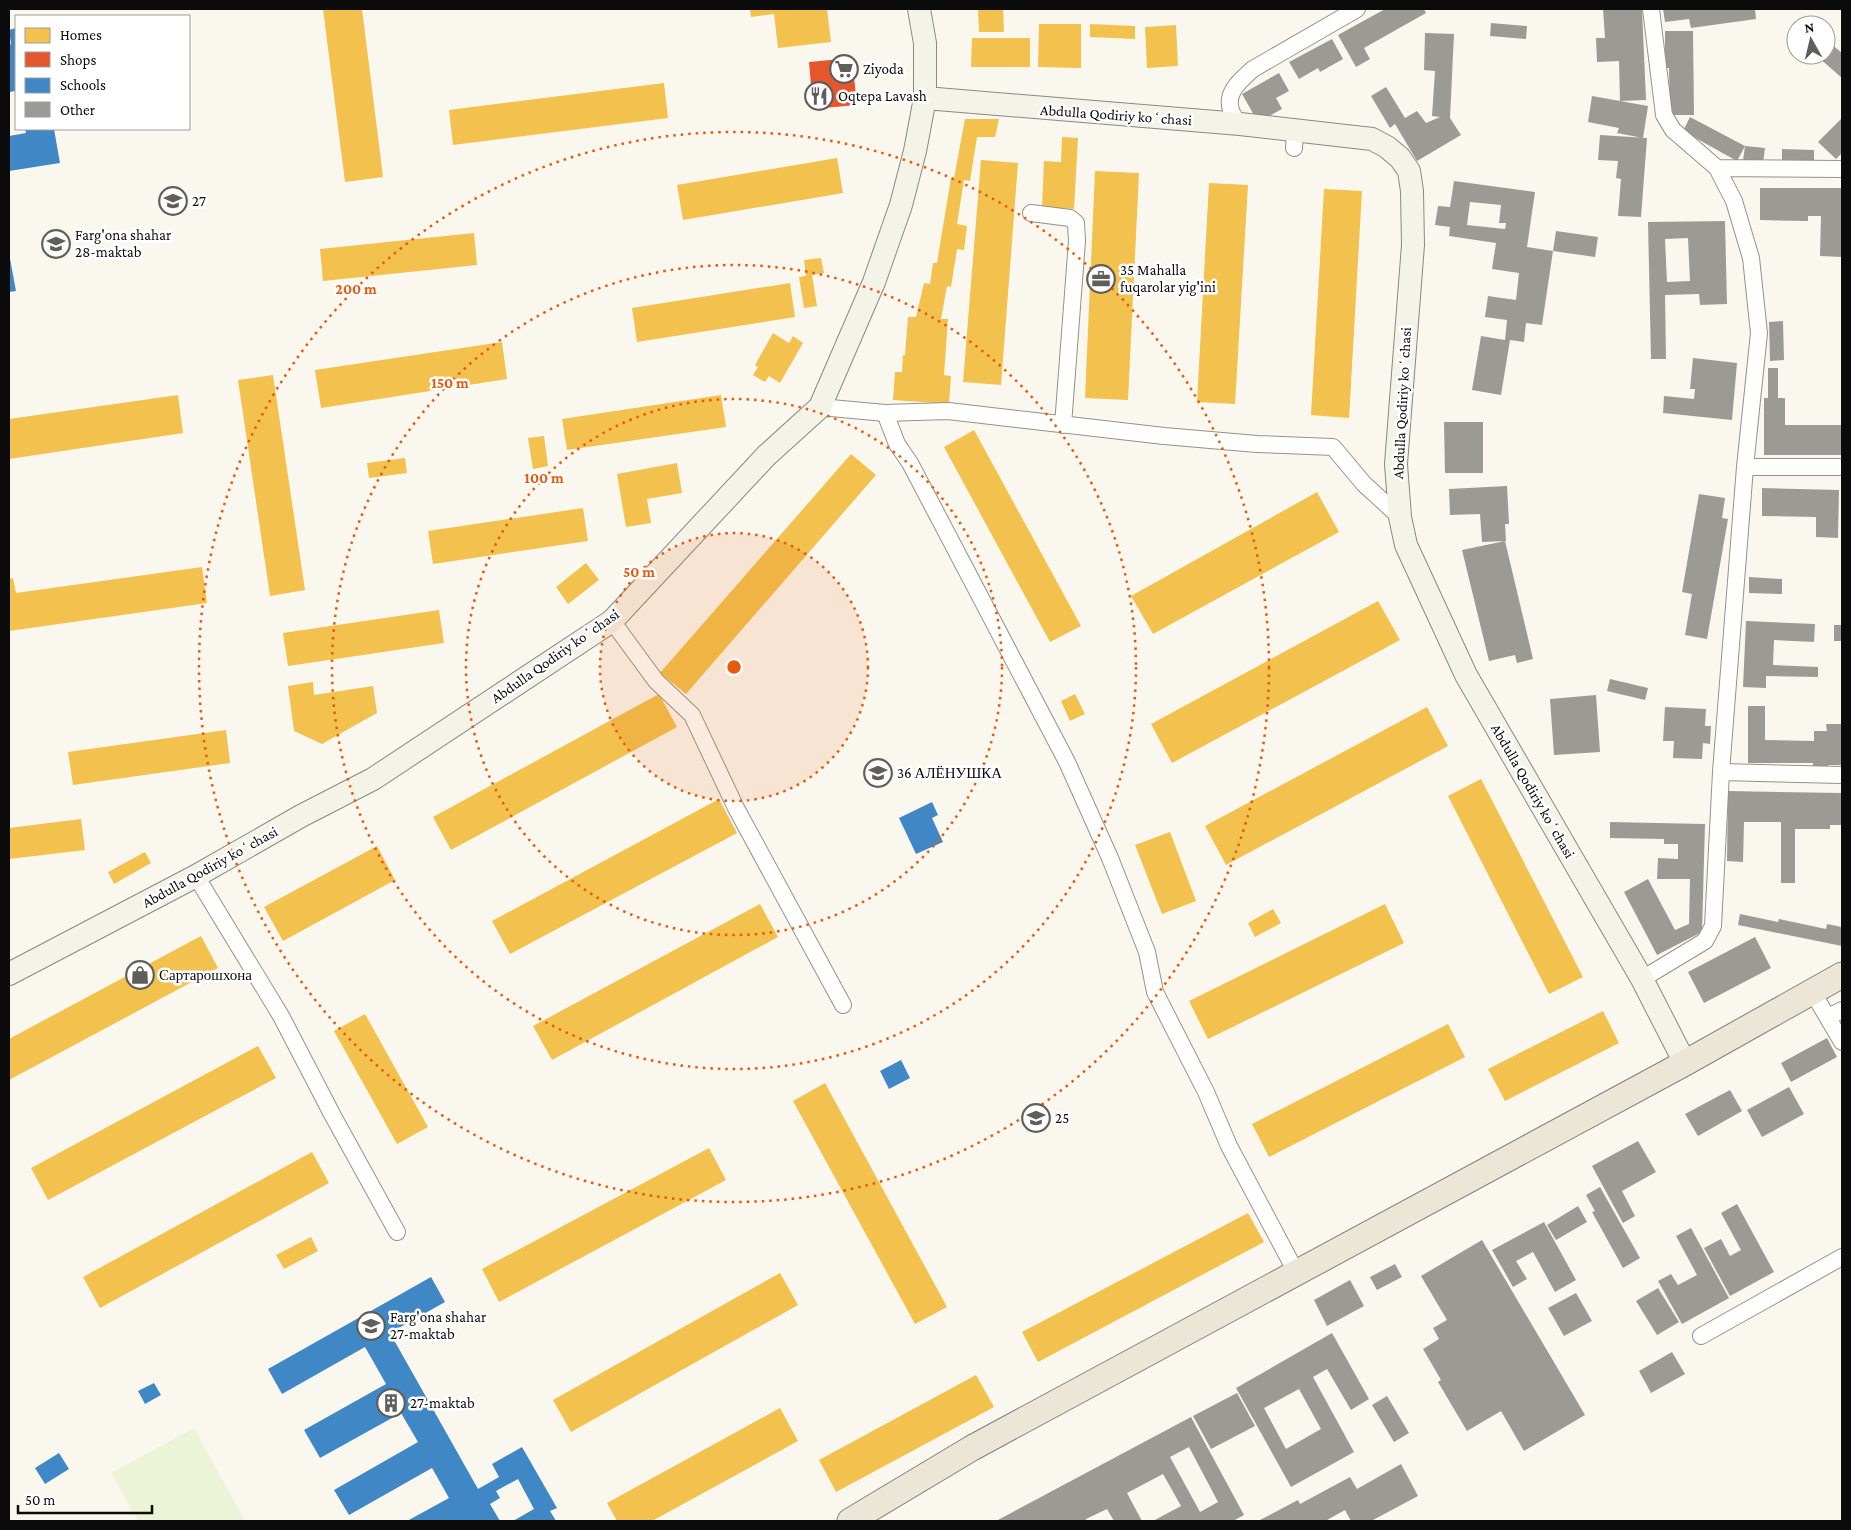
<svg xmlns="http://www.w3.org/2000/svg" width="1851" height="1530" font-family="'Crimson Pro',serif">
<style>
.pitch{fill:#ecf4d7}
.homes{fill:#f2c14e}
.shops{fill:#e4572e}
.schools{fill:#3f88c5}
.building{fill:#9c9a94;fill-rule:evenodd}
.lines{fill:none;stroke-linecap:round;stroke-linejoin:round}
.street-casing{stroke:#93928d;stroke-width:18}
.secondary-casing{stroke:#898884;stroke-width:24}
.primary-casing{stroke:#807f7a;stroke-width:27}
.street{stroke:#fefefc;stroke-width:16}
.secondary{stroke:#f4f3e8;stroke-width:22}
.primary{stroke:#ece6d6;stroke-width:25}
.ring{fill:none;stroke:#e8590c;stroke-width:2.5;stroke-dasharray:2.5 5}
.labels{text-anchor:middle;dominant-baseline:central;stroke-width:5;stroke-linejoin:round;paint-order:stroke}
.poi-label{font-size:15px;fill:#0b0b0b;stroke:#fff;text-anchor:start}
.street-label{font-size:15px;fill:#0b0b0b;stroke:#fff}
.centre{fill:#e8590c;stroke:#fff;stroke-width:2.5}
.ring-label{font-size:15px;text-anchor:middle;font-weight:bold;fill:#e8590c;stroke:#fff;stroke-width:5;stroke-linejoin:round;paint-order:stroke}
</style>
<rect width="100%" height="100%" fill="#faf8ee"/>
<!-- pitch -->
<path class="pitch" d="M194 1428 245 1521H138L111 1473Z"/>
<!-- homes -->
<path class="homes" d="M323 9H362L383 177 345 182Z
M750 9H827L831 42 778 48 774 14 751 17Z
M978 9H1003L1004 32H979Z
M1039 24H1081V68L1038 67Z
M1090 24 1135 26V39L1090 37Z
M1176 25 1178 66 1147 68 1145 27Z
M972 38H1030V67H971Z
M664 83 668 118 453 145 449 110Z
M965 119H999L995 137H977L970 181 964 180 957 224 967 226 964 250 957 249 951 287 947 286 941 319H948L944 375 951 376 949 404 893 400 895 372H902L903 355H905L908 317H916L924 283 930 284 933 263H937L951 178H954Z
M1062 137 1078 138 1074 209 1042 207 1044 161 1061 162Z
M837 158 843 193 683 220 677 185Z
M981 160 1018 163 1001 385 963 382Z
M1095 171 1139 173 1128 400 1085 398Z
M1209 183 1248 185 1235 404 1197 402Z
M1324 189 1362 191 1349 418 1311 415Z
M474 233 477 265 323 281 320 249Z
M821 258 824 273 812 275 817 306 804 308 799 277 806 276 804 260Z
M790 283 795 317 637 342 632 308Z
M773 333 789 343 793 336 803 343 780 383 769 376 765 382 753 375 758 367 755 365Z
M502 342 507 379 321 408 315 370Z
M273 375 305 590 270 596 238 380Z
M178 395 183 433 9 459V419Z
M721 395 726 427 567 450 562 419Z
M974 430 1081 626 1050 642 944 447Z
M544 436 548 466 533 469 528 438Z
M851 454 876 475 686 694 660 673Z
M405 458 407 473 369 478 367 463Z
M677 463 682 493 647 499 651 523 626 527 617 474Z
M1317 492 1339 532 1153 634 1131 596Z
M583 508 588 541 433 564 428 531Z
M586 563 599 580 568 604 556 587Z
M202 567 207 603 9 631V579L13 578 16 593Z
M1378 601 1400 640 1172 763 1151 724Z
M439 610 444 643 288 666 283 633Z
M313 682 314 695 373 686 377 713 322 744 294 731 288 686Z
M659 694 677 727 451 850 433 817Z
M1075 694 1085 714 1070 721 1061 701Z
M1427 707 1448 746 1226 865 1205 826Z
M226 730 230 763 73 785 68 752Z
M1481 779 1583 977 1549 994 1448 796Z
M719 799 737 833 510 954 492 921Z
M81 819 85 850 9 859V828Z
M1170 832 1196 901 1162 914 1135 845Z
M377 846 395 880 283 941 264 907Z
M145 852 151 863 114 884 108 872Z
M760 904 778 937 552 1060 533 1026Z
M1385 904 1404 943 1208 1039 1189 1001Z
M1273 909 1281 923 1255 937 1248 923Z
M201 936 218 968 9 1080V1039Z
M1603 1011 1619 1043 1505 1101 1488 1069Z
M365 1014 428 1127 397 1144 334 1031Z
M1448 1024 1465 1057 1269 1157 1252 1124Z
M258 1046 276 1078 48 1200 31 1168Z
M825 1083 947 1307 915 1324 793 1101Z
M709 1148 726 1180 499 1302 482 1269Z
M312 1152 329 1183 100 1308 83 1277Z
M1248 1213 1264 1242 1038 1362 1022 1332Z
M311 1237 318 1251 284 1269 276 1255Z
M780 1273 798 1305 571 1432 553 1400Z
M976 1375 994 1407 836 1492 819 1460Z
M780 1408 798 1441 652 1521H617L607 1503Z"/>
<!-- shops -->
<path class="shops" d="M852 58 857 105 813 109 809 62Z"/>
<!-- schools -->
<path class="schools" d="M16 28V91L9 92V45L11 44 9 30Z
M25 129H54L60 163 9 171V136L26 133Z
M9 253 16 291 9 292Z
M932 802 938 815 932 818 943 842 916 854 899 818Z
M901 1060 910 1078 889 1089 880 1071Z
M431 1277 445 1302 390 1333 478 1489 499 1477 492 1464 522 1447 557 1508 550 1511 556 1521H513L534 1509 518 1479 496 1491 500 1498 490 1504 500 1521H407L449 1498 432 1468 349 1515 334 1490 418 1442 401 1413 320 1458 304 1430 386 1384 365 1347 282 1394 268 1369Z
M154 1383 161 1395 145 1404 138 1391Z
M59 1453 69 1469 45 1484 35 1468Z"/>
<!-- building -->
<path class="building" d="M1385 9H1424L1426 13 1364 48 1370 59 1356 67 1338 35Z
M1603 9H1642L1646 100 1620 101 1619 61 1597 62 1596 38H1605Z
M1663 9H1755L1756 19 1691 28 1689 19 1665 22Z
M1491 23 1527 26 1526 39 1490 36Z
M1665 31H1693L1694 115H1670L1669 68H1665Z
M1425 33 1454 34 1450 118 1461 135 1417 161 1395 124 1390 128 1371 96 1386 87 1405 118 1417 111 1426 123 1440 117 1432 116 1435 71 1424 70Z
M1332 39 1343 59 1320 72 1318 68 1299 79 1289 62Z
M1830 43 1842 53V78L1818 57 1820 55H1826V48Z
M1279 73 1289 91 1276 98 1282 109 1258 122 1242 94Z
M1592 96 1648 106 1643 138 1617 133 1619 128 1588 122Z
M1690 117 1745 146 1765 148 1763 163 1743 161 1745 146 1737 161 1683 131Z
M1842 118V153L1836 159 1818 142Z
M1600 135 1647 138 1641 217 1618 216 1621 179 1616 178 1618 161 1598 160Z
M1782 149 1814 150V162L1782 161Z
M1454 181 1535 192 1527 247 1553 251 1542 325 1526 323 1524 342 1510 340 1501 395 1472 390 1481 336 1505 340 1507 320 1485 317 1488 296 1516 300 1519 273 1492 269 1496 243 1449 236 1450 227 1435 225 1438 206 1450 207ZM1470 202 1501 205 1499 223H1506L1505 229 1467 225Z
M1760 188H1842V257L1820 256 1821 216H1808V221L1760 220Z
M1725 221 1727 304 1700 305 1699 294 1665 295 1666 359H1651L1648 222ZM1688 238 1690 281 1667 282 1665 239Z
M1556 231 1598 237 1595 257 1553 251Z
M1783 321 1784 360 1770 361 1769 322Z
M1693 358 1737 363 1732 420 1663 413 1664 396 1694 399 1695 389H1690Z
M1768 368H1778V398H1785V425H1842V455H1764V398H1768Z
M1444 422H1483V473H1445Z
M1507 486 1509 524H1505L1506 541 1482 542 1480 514 1450 515 1449 489Z
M1762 488 1839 490 1838 538 1816 537V517L1762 516Z
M1699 494 1725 498 1722 518 1728 519 1707 639 1685 635 1692 594 1682 592Z
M1505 541 1533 659 1517 663 1515 655 1489 661 1462 550Z
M1749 577 1782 579V594L1749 593Z
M1746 621 1815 624 1814 642 1774 640 1773 665 1818 667V677L1766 676V688L1743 687Z
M1834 625H1842V641H1834Z
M1610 679 1648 688 1645 700 1607 691Z
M1596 695 1600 752 1554 755 1550 699Z
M1748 706H1765V740L1814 741V731H1827L1826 724H1841L1842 765H1828V769H1813V763H1748Z
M1665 707 1706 709 1705 726H1711L1710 744 1703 743 1702 759 1673 758 1674 741H1663Z
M1728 791 1842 793V825H1830V829H1795V883H1781V822H1744L1743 862 1727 861Z
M1610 822 1705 824 1702 932 1657 955 1624 892 1648 879 1675 930 1689 924 1690 879H1657L1658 858 1678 859V844H1664V839L1610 838Z
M1740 914 1778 922 1779 919 1826 929 1827 924 1842 927V946L1738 925Z
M1755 937 1771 968 1704 1003 1688 972Z
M1827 1038 1837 1057 1791 1082 1781 1063Z
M1789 1087 1804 1114 1762 1137 1747 1110Z
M1730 1090 1742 1111 1698 1136 1685 1114Z
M1638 1141 1656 1172 1622 1191 1635 1216 1623 1223 1592 1166Z
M1600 1187 1640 1258 1623 1268 1592 1212 1595 1211 1586 1195Z
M1737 1204 1774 1272 1730 1296 1704 1248 1721 1239 1730 1256 1741 1250 1721 1213Z
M1578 1206 1587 1222 1556 1240 1547 1225Z
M1544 1222 1576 1280 1555 1292 1533 1252 1516 1261 1527 1279 1513 1287 1492 1250Z
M1691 1228 1729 1298 1682 1324 1658 1281 1671 1274 1678 1285 1697 1275 1676 1236Z
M1482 1240 1585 1415 1524 1451 1501 1411 1467 1431 1438 1382 1441 1380 1423 1349 1439 1339 1433 1328 1447 1320 1421 1276Z
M1395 1264 1402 1277 1377 1290 1370 1277Z
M1350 1280 1364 1306 1327 1326 1314 1300Z
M1658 1288 1679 1322 1657 1335 1636 1301Z
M1576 1293 1592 1321 1564 1336 1548 1308Z
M1332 1333 1369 1399 1351 1410 1327 1369 1313 1377 1354 1452 1291 1487 1236 1388ZM1299 1389 1321 1429 1286 1449 1264 1408Z
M1672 1352 1685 1374 1651 1393 1639 1371Z
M1237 1393 1255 1426 1211 1449 1193 1416Z
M1387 1396 1409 1433 1394 1442 1372 1405Z
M1191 1417 1244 1515 1233 1521H1153L1181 1506 1163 1474 1127 1493 1142 1521H1114L1107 1509 1086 1519 1087 1521H996ZM1189 1447 1218 1502 1200 1512 1170 1457Z
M1401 1464 1418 1496 1373 1520 1374 1521H1351L1345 1510 1327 1520V1521H1258L1298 1500 1300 1504 1350 1477 1357 1489Z"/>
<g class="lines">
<defs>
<path id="street" d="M1240 124C1237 120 1232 115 1231 110 1225 92 1241 80 1253 69L1357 9
M1294 148 1295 130
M1717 168 1842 169
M1031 213 1070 218 1076 223 1077 241 1063 425
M820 407 885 413 897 444 910 463 1067 762 1110 858 1147 952 1155 992 1206 1092 1229 1146 1296 1272
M885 413 948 411 1164 436 1257 444 1333 447 1364 484 1400 517
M1745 467H1842
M612 621 656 681 692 715 736 808 843 1005
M1721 772 1842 775
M196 876 281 1016 333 1116 397 1232
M1642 979 1705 941 1713 926 1721 772 1745 467 1759 333 1751 258 1734 201 1717 168 1673 130 1664 115 1651 9
M1812 991 1842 1042
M1828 1017 1842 1010
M1701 1336 1842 1257"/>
<path id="secondary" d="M925 98 1240 124 1372 139 1387 147 1400 158 1409 171 1412 191 1413 245 1396 464 1400 517 1406 545 1466 675 1642 979 1685 1063
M9 974 196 876 301 816 373 779 612 621 767 455 820 407 874 282 901 205 915 151 925 98V43L919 9"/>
<path id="primary" d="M850 1521 972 1448 1685 1063 1842 975"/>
</defs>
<!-- street casing -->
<use href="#street" class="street-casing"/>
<!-- secondary casing -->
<use href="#secondary" class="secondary-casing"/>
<!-- primary casing -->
<use href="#primary" class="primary-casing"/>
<!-- street -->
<use href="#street" class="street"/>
<!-- secondary -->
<use href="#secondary" class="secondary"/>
<!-- primary -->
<use href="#primary" class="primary"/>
</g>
<!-- distance rings -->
<circle cx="734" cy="667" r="134" fill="#e8590c" fill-opacity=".12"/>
<g class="ring">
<circle cx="734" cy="667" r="134"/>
<circle cx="734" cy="667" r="268"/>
<circle cx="734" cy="667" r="402"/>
<circle cx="734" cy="667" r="535"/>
</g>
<!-- icons -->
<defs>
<symbol id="supermarket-ring" viewBox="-11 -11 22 22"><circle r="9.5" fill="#fff" stroke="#5f5e5a" stroke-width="1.5"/><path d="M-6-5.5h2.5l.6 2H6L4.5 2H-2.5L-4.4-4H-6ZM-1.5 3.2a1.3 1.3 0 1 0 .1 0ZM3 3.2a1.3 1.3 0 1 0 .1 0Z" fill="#5f5e5a"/></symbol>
<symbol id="restaurant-ring" viewBox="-11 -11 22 22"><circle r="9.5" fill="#fff" stroke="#5f5e5a" stroke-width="1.5"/><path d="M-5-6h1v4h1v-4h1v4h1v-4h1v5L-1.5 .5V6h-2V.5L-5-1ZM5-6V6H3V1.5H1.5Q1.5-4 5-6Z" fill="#5f5e5a"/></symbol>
<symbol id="school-ring" viewBox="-11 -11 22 22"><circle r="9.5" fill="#fff" stroke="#5f5e5a" stroke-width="1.5"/><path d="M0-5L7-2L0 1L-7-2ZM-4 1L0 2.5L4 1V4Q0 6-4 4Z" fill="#5f5e5a"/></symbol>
<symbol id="office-ring" viewBox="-11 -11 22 22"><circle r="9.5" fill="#fff" stroke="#5f5e5a" stroke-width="1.5"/><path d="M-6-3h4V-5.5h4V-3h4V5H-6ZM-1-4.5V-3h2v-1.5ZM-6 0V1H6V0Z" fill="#5f5e5a"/></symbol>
<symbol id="shop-ring" viewBox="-11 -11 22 22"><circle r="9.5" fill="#fff" stroke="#5f5e5a" stroke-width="1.5"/><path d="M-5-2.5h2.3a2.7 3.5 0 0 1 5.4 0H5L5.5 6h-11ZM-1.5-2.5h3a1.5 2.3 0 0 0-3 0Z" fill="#5f5e5a"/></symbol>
<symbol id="building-ring" viewBox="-11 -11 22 22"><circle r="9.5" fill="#fff" stroke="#5f5e5a" stroke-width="1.5"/><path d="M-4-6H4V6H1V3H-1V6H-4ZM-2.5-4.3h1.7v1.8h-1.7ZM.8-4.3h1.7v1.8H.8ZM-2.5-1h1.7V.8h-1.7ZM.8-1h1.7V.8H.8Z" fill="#5f5e5a"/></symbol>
</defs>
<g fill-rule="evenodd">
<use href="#supermarket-ring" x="828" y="53" width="32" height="32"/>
<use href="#restaurant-ring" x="803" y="80" width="32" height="32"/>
<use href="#school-ring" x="157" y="185" width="32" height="32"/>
<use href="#school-ring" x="40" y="228" width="32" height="32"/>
<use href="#office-ring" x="1085" y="263" width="32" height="32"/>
<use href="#school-ring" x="862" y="757" width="32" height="32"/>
<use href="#shop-ring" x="124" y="959" width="32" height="32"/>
<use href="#school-ring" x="1020" y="1102" width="32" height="32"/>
<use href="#school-ring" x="355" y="1310" width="32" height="32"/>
<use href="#building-ring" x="375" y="1387" width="32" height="32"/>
</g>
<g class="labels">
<!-- poi labels -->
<g class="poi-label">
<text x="863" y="69">Ziyoda</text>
<text x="838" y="96">Oqtepa Lavash</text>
<text x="192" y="201">27</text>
<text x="75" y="235">Farg'ona shahar<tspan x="75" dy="17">28-maktab</tspan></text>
<text x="1120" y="270">35 Mahalla<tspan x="1120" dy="17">fuqarolar yig'ini</tspan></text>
<text x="897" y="773">36 АЛЁНУШКА</text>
<text x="159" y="975">Сартарошхона</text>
<text x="1055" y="1118">25</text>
<text x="390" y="1317">Farg'ona shahar<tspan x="390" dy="17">27-maktab</tspan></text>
<text x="410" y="1403">27-maktab</text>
</g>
<!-- street labels -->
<g class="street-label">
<text transform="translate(1116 115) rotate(4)">Abdulla Qodiriy koʻchasi</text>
<text transform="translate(1402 403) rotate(-87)">Abdulla Qodiriy koʻchasi</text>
<text transform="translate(555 656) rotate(-35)">Abdulla Qodiriy koʻchasi</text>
<text transform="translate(1533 791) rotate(60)">Abdulla Qodiriy koʻchasi</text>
<text transform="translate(210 867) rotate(-29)">Abdulla Qodiriy koʻchasi</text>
</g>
</g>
<circle cx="734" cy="667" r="8" class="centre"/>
<g class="ring-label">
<text x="356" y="294">200 m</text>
<text x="450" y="388">150 m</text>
<text x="544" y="483">100 m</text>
<text x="639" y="577">50 m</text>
</g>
<!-- border -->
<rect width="1851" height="1530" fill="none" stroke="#0b0b0b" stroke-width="20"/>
<!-- legend -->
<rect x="15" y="15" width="175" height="115" fill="#ffffff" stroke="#9d9d9d"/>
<rect x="25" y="28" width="25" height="15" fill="#f2c14e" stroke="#9d9d9d"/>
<text x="60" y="40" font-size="15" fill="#0b0b0b">Homes</text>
<rect x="25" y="52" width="25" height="15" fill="#e4572e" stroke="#9d9d9d"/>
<text x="60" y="65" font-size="15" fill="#0b0b0b">Shops</text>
<rect x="25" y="78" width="25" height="15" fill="#3f88c5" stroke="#9d9d9d"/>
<text x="60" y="90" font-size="15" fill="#0b0b0b">Schools</text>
<rect x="25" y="102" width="25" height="15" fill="#9c9a94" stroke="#9d9d9d"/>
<text x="60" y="115" font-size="15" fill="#0b0b0b">Other</text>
<!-- north arrow -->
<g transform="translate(1811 40) rotate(352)"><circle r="24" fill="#ffffff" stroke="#9d9d9d"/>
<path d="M0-4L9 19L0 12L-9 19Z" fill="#5f5e5a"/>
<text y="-8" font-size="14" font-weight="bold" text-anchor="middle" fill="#0b0b0b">N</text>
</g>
<!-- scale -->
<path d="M18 1505v8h134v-8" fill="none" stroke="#0b0b0b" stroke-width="2.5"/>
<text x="25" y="1505" font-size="15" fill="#0b0b0b" stroke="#ffffff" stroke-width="4" paint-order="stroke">50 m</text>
</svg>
